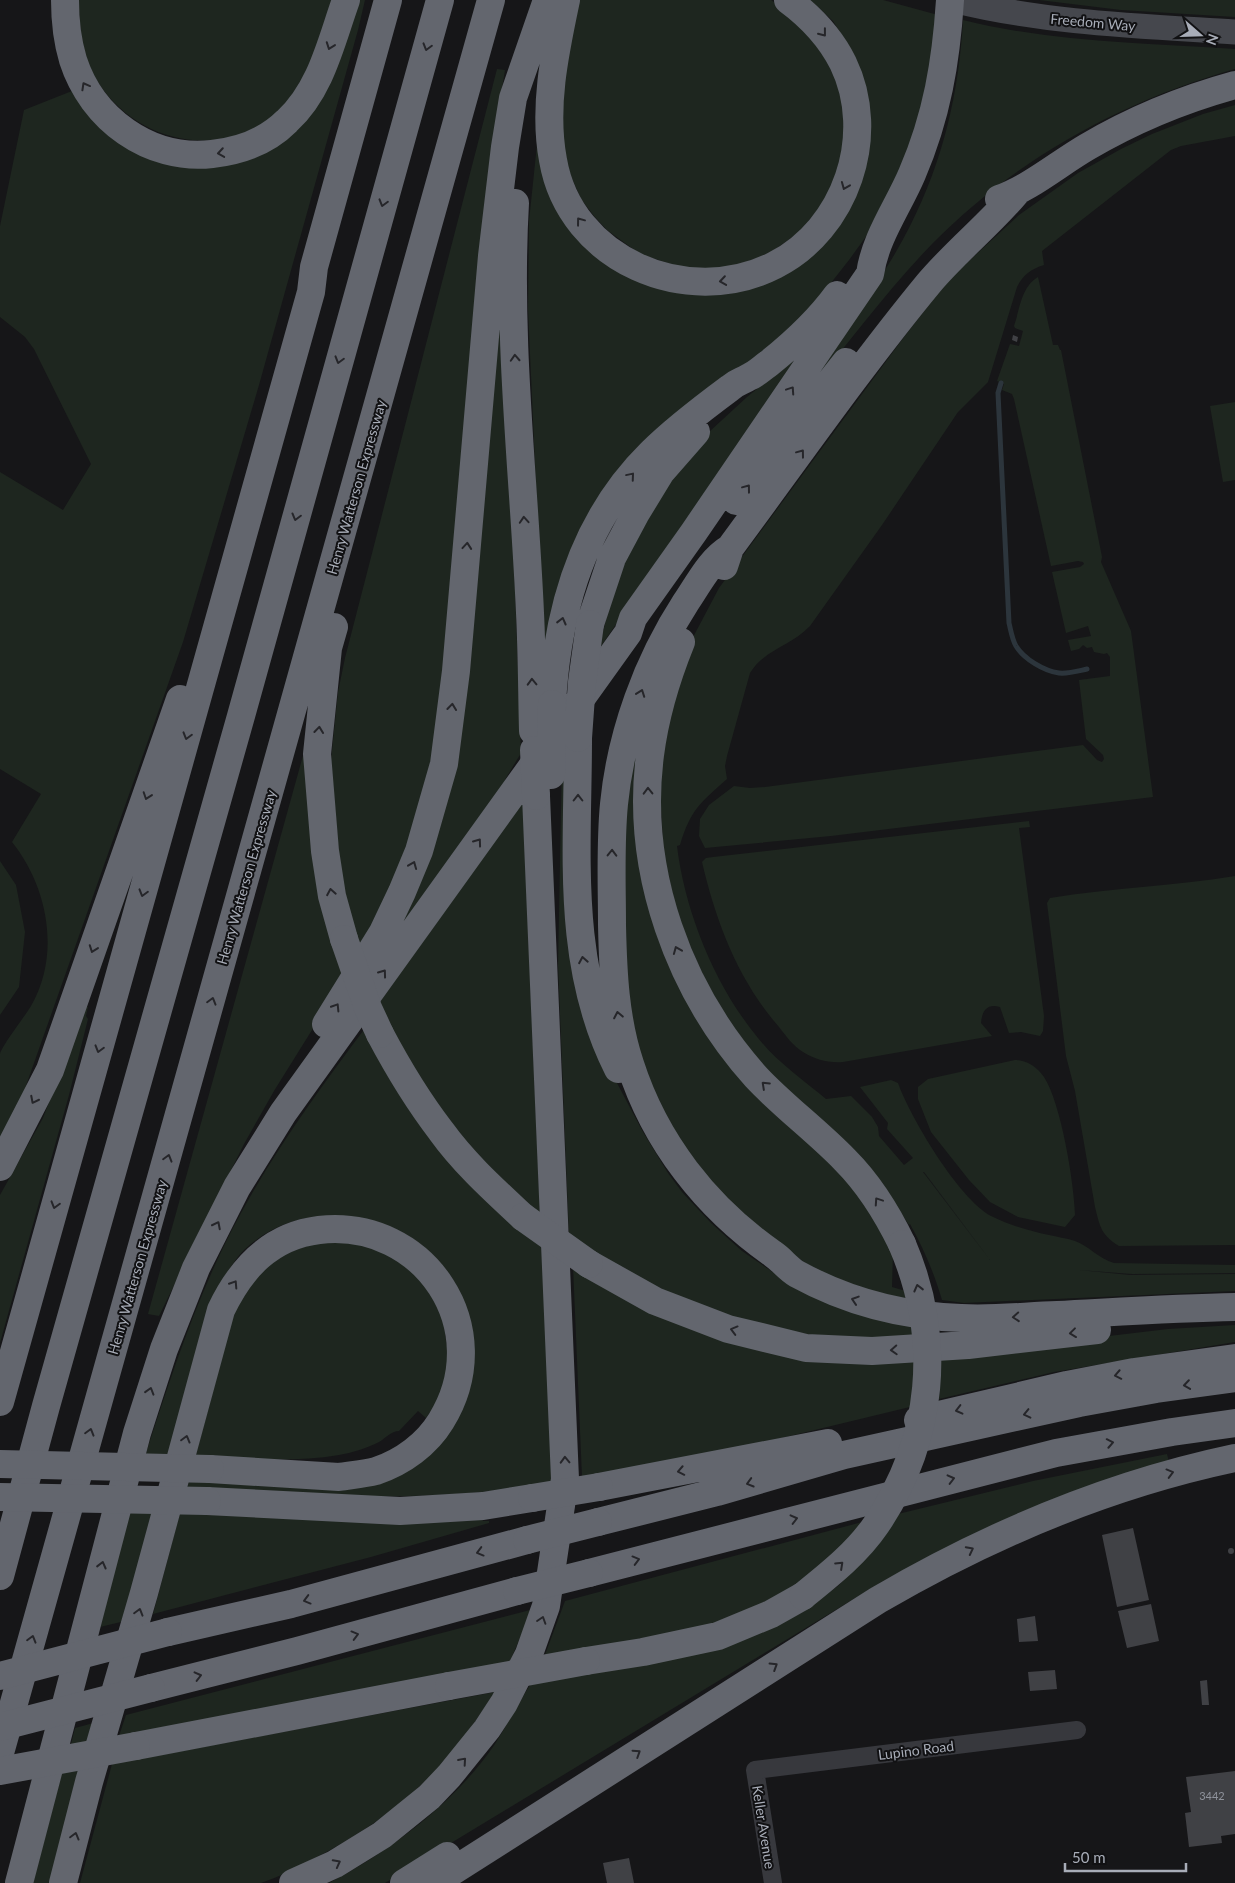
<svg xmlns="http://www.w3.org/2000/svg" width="1235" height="1883" font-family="Lato,sans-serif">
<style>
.green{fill:#1e261f;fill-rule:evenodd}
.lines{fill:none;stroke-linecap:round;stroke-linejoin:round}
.stream{stroke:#2c353c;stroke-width:5}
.building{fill:#404145}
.minor{stroke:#37383d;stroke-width:18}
.secondary{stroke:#45474d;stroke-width:25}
.motorway{stroke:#63666e;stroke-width:28}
.motorway-bridge{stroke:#63666e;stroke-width:28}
.oneway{stroke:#26262a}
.labels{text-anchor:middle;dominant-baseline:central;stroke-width:4;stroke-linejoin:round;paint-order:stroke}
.number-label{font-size:11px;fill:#8e929b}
.street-label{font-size:14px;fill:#a8adb8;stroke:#111113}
</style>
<rect width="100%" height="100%" fill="#161618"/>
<!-- green -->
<path class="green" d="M79 0H337C328 22 319 44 309 67 306 75 303 87 297 94 290 103 279 114 269 121 262 126 251 131 242 134 188 152 131 131 99 84 83 60 79 28 79 0Z
M357 0H365L358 30 259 385 183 642 17 1111 0 1146C0 1124 0 1102 0 1081 0 1072 0 1062 0 1054 1 1047 25 1016 31 1006 61 954 48 887 12 842L41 794 0 769V472L63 510 91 464 34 349 25 337 0 317V226L24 110 77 89 158 155 260 150Z
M575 0H771L804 22 839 78 847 137 829 197 798 233 770 253 738 265 710 269 680 267 640 254 607 230 594 216 581 199 573 181 566 162 563 141V77Z
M810 0H883L938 15 935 47 913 141 870 231 849 260 816 302 778 340 644 448 546 659 541 597 528 309 529 221 540 116 559 201 686 289 837 223 852 51 833 21Z
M1039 0H1235V17L1121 10Z
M963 20C1051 42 1145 43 1235 49V69C1122 101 1016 159 933 243 888 289 850 342 808 391L815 374C847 325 884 278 910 226 943 161 959 93 963 20Z
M497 69 505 70 497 119 452 625 422 818 360 952 342 890 331 760 338 692 345 658Z
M1235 105V136L1181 146 1171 150 1042 251 1044 265C1031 269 1023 275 1017 287L988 382 958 412 882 525 810 626C791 646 765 649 750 673L727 756 725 766 727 779C700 803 691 809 680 845L677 846C685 912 715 986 758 1038 777 1062 803 1080 826 1099L851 1096 872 1117 878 1127 879 1136 904 1165 913 1158 887 1129 888 1123 860 1087 891 1080 898 1083C910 1117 959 1199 991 1216 1009 1225 1029 1231 1049 1235 1057 1237 1066 1238 1075 1241 1089 1246 1099 1259 1114 1263L1235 1265V1273L1132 1274 1079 1270 1130 1275 1235 1274V1291L964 1303 942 1300C934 1273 924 1249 910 1224L909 1225 884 1187 760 1063 716 1004 678 919 661 841 659 763 664 731 691 641 719 588 904 337 939 292 958 271 1019 215 1078 173 1121 149 1152 134 1203 114ZM923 1172H924L990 1260Z
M1038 277 1053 345H1058L1060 350H1061L1102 557 1101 562 1131 631 1153 797 831 836 705 848 699 836 700 819 709 805 734 786 750 788 765 787 1083 745 1097 760 1102 762 1104 759 1103 755 1086 739 1079 680 1110 676V657L1107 653 1104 654 1094 652 1092 647 1087 648 1083 645 1079 649 1071 651 1068 640 1091 636 1088 626 1066 633 1052 572 1080 567 1084 564 1083 562 1078 561 1051 566 1014 399 1012 394 1002 390 1004 384 997 381 1010 344 1019 346 1023 331 1015 328 1014 326C1020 309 1021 287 1038 277Z
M501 297 509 423 521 753 506 778 503 785 391 943 411 898Z
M804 351 599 649 614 585 651 505 709 432 747 397Z
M1235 402V480L1223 482 1210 406Z
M654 695 670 955 847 1173 893 1252 892 1287 909 1292 911 1300 869 1290 827 1275 807 1264 737 1215 662 1118 628 1016 622 862 630 770Z
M304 752 345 977 274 1091 244 1144 159 1316 148 1314Z
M562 758 609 1068 643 1132 668 1173 682 1192 711 1223 742 1251 777 1275 916 1325 917 1340 816 1336 742 1321 644 1283 569 1236 558 965Z
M523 801 540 1215C508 1184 473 1155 446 1119 419 1084 399 1043 379 1003Z
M1029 821 1030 827 1019 828 1044 1016 1043 1031 1040 1036 1021 1032 1009 1033 1000 1007C987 1003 982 1011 981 1023L992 1036 843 1062C828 1063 816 1060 803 1052 793 1046 786 1036 779 1027 738 980 716 922 702 862L706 858 713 857Z
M0 861 16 885 25 932 19 987 0 1015Z
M1235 876V1245L1119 1246C1101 1235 1100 1227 1095 1207L1075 1091 1066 1056 1047 903 1050 898C1111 888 1174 886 1235 876Z
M85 1006 88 1007 86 1016 88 1019 69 1095 0 1343V1195L43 1118Z
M366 1027 542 1244 553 1483C432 1504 308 1495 186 1490L189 1481 365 1480 471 1378C485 1293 428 1221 342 1216 304 1214 272 1224 244 1250 235 1259 229 1270 222 1281L171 1457 145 1456C172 1373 199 1289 241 1213 277 1147 321 1087 366 1027Z
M1015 1060C1027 1060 1037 1067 1044 1077 1061 1103 1074 1182 1075 1215L1065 1227 1018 1217 990 1202 969 1180 931 1132 918 1099V1087L928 1079Z
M330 1240 377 1247 417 1273 442 1313 450 1366 438 1401 426 1418 418 1411 399 1431C391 1431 386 1438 379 1442 367 1448 352 1453 339 1455 292 1463 243 1458 195 1457 205 1422 214 1388 223 1353 229 1330 235 1305 248 1285 267 1258 299 1247 330 1240Z
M573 1266 616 1293 918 1360 914 1406 757 1444 582 1477Z
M1235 1325V1342L1054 1372 939 1399 941 1356 1168 1329Z
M1167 1454 1169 1462 964 1539 885 1580 385 1883H329C390 1851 456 1802 495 1744 507 1725 518 1704 530 1685L759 1633 803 1612 839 1585 869 1554 898 1514 1033 1481Z
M130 1511 158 1512 129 1620 100 1627Z
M180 1513 482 1519 483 1521H489V1523L371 1557 153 1614Z
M866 1521 808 1579 737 1619 543 1660 565 1601Z
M530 1610 526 1624 508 1666 118 1739 126 1715Z
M495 1692C483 1710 471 1728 458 1745 420 1794 367 1832 313 1859 296 1868 279 1877 261 1883H80L112 1764Z
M101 1721 95 1744 70 1748 75 1728Z
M89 1768 58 1883H33L62 1773Z"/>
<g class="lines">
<!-- stream -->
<path class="stream" d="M1001 383 998 393 1009 623C1011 631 1012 639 1016 646 1024 659 1044 671 1059 673 1068 674 1078 671 1087 669"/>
</g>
<!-- building -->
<path class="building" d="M1013 335 1018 337 1017 342 1012 340Z
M1133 1528 1149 1600 1117 1607 1102 1535Z
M1228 1551a3 3 0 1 1 6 0a3 3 0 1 1-6 0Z
M1151 1604 1159 1641 1127 1648 1118 1611Z
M1035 1616 1038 1641 1019 1642 1017 1619Z
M1055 1670 1057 1689 1030 1691 1028 1672Z
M1207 1680 1209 1705H1202L1200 1681Z
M1235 1771V1834L1221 1836 1222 1843 1189 1847 1185 1813 1191 1812 1186 1777Z
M629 1858 634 1883H607L603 1863Z"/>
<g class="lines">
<!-- minor -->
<path class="minor" d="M773 1883 755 1770 1077 1730"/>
<!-- secondary -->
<path class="secondary" d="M953 0C1045 23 1140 26 1235 32"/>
<!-- motorway -->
<path class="motorway" d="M65 0C65 20 67 40 73 60 92 119 149 161 212 154 240 151 267 141 287 121 321 90 331 42 346 0
M566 0C555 52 543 107 553 160 570 260 687 310 775 265 846 229 878 135 843 63 830 37 811 17 788 0
M999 199C1030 188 1058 164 1087 147 1133 120 1184 99 1235 85
M515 203C507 340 524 477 530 613 532 652 532 692 533 731
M736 501 846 362
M730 548C710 560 699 583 686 602 647 662 621 733 614 804 610 845 612 885 612 925 613 972 615 1019 630 1064 655 1142 706 1207 773 1254 782 1260 787 1268 797 1274 848 1302 903 1316 961 1318 993 1320 1025 1316 1057 1315 1116 1312 1176 1308 1235 1307
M724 566 730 548C795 460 859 368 929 283 956 251 989 225 1016 193
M590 624 612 558 636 513 661 472 696 432
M334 627 328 648 317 754 325 851 332 896 344 939
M681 642C666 679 655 716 650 755 635 871 679 991 756 1077 783 1106 817 1131 845 1160 869 1184 887 1213 902 1244
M552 704C557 611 583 520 651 453 675 429 703 408 730 388 738 381 741 382 749 377 756 374 762 368 768 364 793 344 818 321 837 295
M575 707 628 633 633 618 694 532 870 274C875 238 898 207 912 174 937 116 946 62 950 0
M578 738C578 851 565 964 618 1069
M326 1024 383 932 402 892 419 851 444 764 456 671 492 256 505 147 513 98 547 0
M380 1034C398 1068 418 1101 441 1131 464 1163 494 1190 523 1217
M0 1167 50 1070 180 699
M589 1264 655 1301 728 1329 806 1348 872 1351 968 1345 1097 1330
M0 1402 311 292 314 267 388 0
M918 1420 1067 1385 1134 1372 1235 1358
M599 1487 828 1443
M207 1501 400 1511 483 1506 532 1498
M598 1522 717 1492 844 1455 1079 1403 1156 1389 1235 1378
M589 1573 1056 1453 1172 1432 1235 1423
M0 1576 46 1406 241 716 440 0
M168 1632 291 1604 527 1540
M586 1661 643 1652 718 1636 771 1614 803 1596
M151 1688 297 1651 517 1591
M136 1746 449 1686
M0 1753 491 0
M19 1883 137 1433 164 1349 196 1268 237 1187 283 1113 544 750
M63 1883 89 1782 144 1593 221 1310C241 1268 270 1236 319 1230 425 1218 498 1329 441 1421 427 1444 403 1462 376 1471 364 1474 352 1475 339 1477L210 1469
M293 1883 335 1864 382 1835 429 1797 449 1776 487 1729 504 1703 529 1654 546 1606 565 1479 536 796
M404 1883 447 1856
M434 1883 878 1600C991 1534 1107 1485 1235 1458"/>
<!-- motorway-bridge -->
<path class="motorway-bridge" d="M578 738 582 682 590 624
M534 750 536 796
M551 775 552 704
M344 939 368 1008 380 1034
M523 1217 589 1264
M0 1464 210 1469
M0 1497 207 1501
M532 1498 599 1487
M527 1540 598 1522
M517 1591 589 1573
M803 1596C829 1575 857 1553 876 1525 934 1439 943 1339 902 1244
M0 1676 168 1632
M449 1686 586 1661
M0 1727 151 1688
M0 1771 136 1746"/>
</g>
<!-- one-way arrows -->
<defs><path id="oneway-chevron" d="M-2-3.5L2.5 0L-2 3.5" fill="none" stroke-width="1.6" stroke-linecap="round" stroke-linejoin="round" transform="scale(1.25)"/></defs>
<g class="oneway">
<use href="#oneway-chevron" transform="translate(823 33) rotate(52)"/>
<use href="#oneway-chevron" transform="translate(330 46) rotate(110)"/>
<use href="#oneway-chevron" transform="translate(427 47) rotate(106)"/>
<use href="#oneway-chevron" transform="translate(85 86) rotate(-119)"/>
<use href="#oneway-chevron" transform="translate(221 153) rotate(171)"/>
<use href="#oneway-chevron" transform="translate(845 186) rotate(112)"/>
<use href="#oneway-chevron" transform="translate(383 203) rotate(106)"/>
<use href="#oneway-chevron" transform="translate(580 221) rotate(-127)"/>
<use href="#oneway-chevron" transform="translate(723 281) rotate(172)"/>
<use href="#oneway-chevron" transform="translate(515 358) rotate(-93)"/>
<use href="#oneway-chevron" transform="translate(339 360) rotate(106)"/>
<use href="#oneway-chevron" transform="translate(791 390) rotate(-56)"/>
<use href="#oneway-chevron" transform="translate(801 453) rotate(-53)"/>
<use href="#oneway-chevron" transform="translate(631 476) rotate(-50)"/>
<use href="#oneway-chevron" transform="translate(747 488) rotate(-53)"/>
<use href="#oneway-chevron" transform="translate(296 517) rotate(105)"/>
<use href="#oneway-chevron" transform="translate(524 520) rotate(-94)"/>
<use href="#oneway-chevron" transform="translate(467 546) rotate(-85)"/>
<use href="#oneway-chevron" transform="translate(562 621) rotate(-76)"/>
<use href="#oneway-chevron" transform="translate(532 682) rotate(-92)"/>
<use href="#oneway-chevron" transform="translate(641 693) rotate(-70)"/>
<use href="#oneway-chevron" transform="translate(452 707) rotate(-84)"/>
<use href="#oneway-chevron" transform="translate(319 730) rotate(-84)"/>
<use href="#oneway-chevron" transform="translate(187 736) rotate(106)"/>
<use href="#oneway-chevron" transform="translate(648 791) rotate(-91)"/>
<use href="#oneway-chevron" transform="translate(147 796) rotate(109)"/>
<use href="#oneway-chevron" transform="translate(578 798) rotate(-90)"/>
<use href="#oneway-chevron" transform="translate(478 842) rotate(-54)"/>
<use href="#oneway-chevron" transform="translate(612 853) rotate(-89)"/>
<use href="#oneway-chevron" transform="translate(413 865) rotate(-68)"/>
<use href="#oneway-chevron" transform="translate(331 892) rotate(-100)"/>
<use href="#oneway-chevron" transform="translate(143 893) rotate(106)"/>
<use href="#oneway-chevron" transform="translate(93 949) rotate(110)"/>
<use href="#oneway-chevron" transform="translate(677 950) rotate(-112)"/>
<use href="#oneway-chevron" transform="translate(583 960) rotate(-100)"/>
<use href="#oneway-chevron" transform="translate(383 973) rotate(-54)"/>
<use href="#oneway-chevron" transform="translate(212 1001) rotate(-74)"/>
<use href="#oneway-chevron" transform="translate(336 1007) rotate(-58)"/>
<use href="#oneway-chevron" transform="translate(618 1015) rotate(-101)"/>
<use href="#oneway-chevron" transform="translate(99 1049) rotate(106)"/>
<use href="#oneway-chevron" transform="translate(765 1085) rotate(-137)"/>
<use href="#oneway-chevron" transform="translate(34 1100) rotate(117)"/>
<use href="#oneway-chevron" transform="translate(168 1158) rotate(-74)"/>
<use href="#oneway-chevron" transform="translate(878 1201) rotate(-124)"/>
<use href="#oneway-chevron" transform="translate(55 1205) rotate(106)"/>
<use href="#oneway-chevron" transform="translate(217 1225) rotate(-63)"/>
<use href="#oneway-chevron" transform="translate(234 1284) rotate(-57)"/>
<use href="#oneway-chevron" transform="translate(918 1288) rotate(-104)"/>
<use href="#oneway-chevron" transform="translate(855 1300) rotate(-162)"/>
<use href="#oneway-chevron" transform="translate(1016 1317) rotate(176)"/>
<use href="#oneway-chevron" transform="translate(734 1330) rotate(-165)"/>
<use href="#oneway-chevron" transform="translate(1073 1333) rotate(173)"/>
<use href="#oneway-chevron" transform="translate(894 1350) rotate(177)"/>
<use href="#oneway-chevron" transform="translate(1118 1375) rotate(169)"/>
<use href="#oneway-chevron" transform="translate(1187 1385) rotate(172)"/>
<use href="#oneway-chevron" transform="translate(150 1391) rotate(-73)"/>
<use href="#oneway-chevron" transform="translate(959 1410) rotate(166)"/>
<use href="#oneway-chevron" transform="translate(1027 1414) rotate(167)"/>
<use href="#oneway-chevron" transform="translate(90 1432) rotate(-74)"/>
<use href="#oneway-chevron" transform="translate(186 1439) rotate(-75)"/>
<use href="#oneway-chevron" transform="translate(1110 1443) rotate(-11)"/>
<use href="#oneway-chevron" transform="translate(565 1460) rotate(-92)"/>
<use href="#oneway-chevron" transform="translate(681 1471) rotate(169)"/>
<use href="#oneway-chevron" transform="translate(1170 1473) rotate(-15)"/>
<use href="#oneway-chevron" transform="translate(951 1479) rotate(-14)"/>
<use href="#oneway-chevron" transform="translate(750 1483) rotate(164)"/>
<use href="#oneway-chevron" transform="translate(794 1519) rotate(-14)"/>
<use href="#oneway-chevron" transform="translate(970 1550) rotate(-27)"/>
<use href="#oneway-chevron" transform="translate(480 1552) rotate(165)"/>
<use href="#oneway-chevron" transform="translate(636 1560) rotate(-15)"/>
<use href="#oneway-chevron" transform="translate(102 1565) rotate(-76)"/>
<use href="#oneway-chevron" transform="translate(840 1565) rotate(-43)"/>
<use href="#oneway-chevron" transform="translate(307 1600) rotate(165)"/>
<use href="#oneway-chevron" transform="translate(139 1612) rotate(-74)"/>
<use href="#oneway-chevron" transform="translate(542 1620) rotate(-72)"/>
<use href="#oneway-chevron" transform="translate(355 1635) rotate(-15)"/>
<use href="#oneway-chevron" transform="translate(32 1639) rotate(-74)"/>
<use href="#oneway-chevron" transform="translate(774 1666) rotate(-32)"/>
<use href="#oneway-chevron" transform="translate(198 1676) rotate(-14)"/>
<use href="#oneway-chevron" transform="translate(637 1753) rotate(-33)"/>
<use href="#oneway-chevron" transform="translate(463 1761) rotate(-49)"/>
<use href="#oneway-chevron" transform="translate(75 1836) rotate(-75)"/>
<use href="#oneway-chevron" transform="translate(337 1863) rotate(-28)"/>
</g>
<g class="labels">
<!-- number labels -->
<g class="number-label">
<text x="1212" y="1795">3442</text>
</g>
<!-- street labels -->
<g class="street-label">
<text transform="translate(1093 22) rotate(5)">Freedom Way</text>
<text transform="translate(356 487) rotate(-74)">Henry Watterson Expressway</text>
<text transform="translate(246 877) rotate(-74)">Henry Watterson Expressway</text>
<text transform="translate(137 1267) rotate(-74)">Henry Watterson Expressway</text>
<text transform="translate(916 1750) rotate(-7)">Lupino Road</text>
<text transform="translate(764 1827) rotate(81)">Keller Avenue</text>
</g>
</g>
<!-- north arrow -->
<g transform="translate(1200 35) rotate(110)" stroke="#111113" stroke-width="4" paint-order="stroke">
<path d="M0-4L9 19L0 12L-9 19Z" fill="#a8adb8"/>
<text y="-8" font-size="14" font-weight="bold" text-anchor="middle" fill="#a8adb8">N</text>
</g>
<!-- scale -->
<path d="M1065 1863v8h121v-8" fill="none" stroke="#a8adb8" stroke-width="2.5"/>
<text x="1072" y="1863" font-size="15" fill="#a8adb8" stroke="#111113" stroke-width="4" paint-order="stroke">50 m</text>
</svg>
